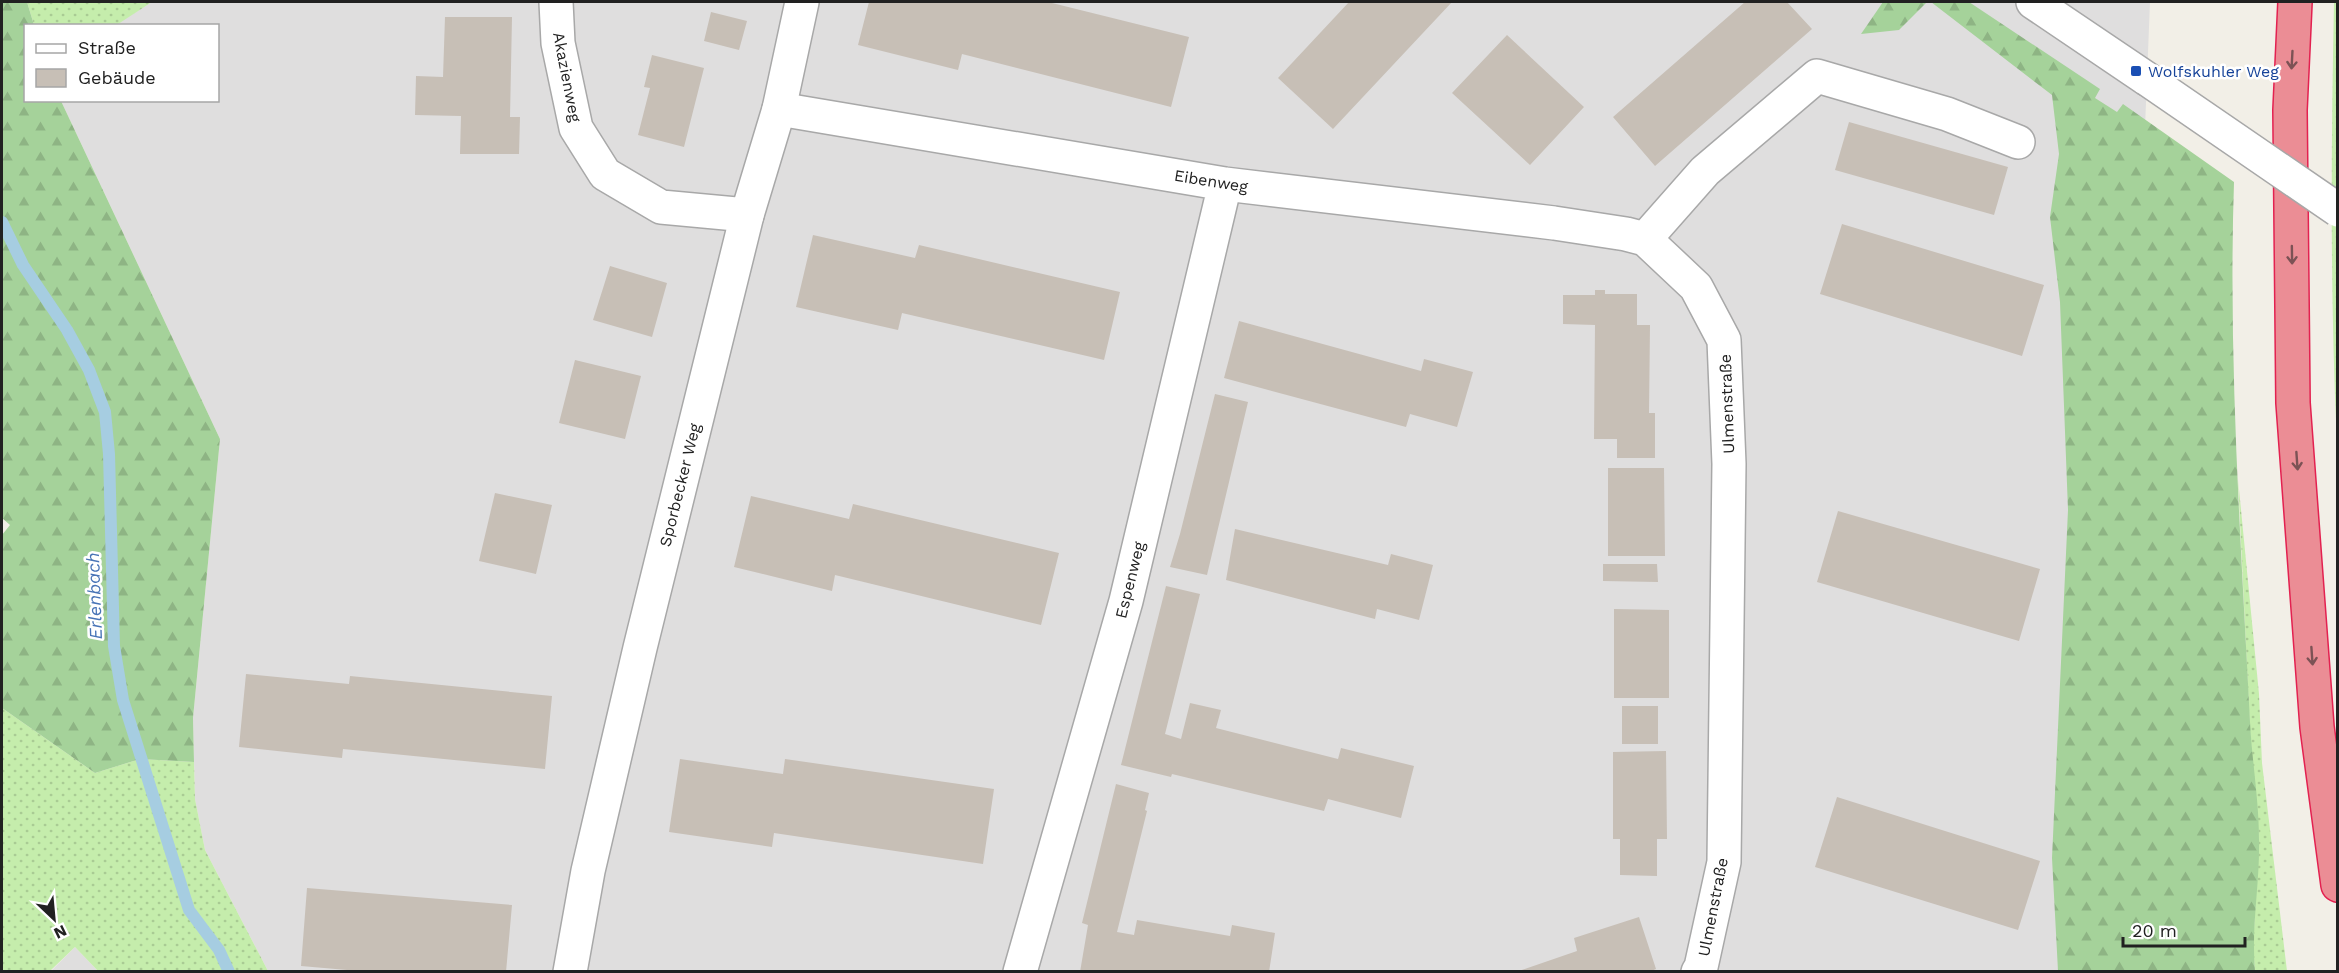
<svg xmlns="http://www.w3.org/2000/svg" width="2339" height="973" font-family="'Work Sans',sans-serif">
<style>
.residential{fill:#dfdede}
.grass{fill:url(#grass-dots)}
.forest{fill:url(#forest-firs)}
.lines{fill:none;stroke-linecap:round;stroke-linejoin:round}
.stream{stroke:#a6cde1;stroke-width:12}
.building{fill:#c7bfb6}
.minor-casing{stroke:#a8a8a8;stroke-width:36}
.tertiary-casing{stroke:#a8a8a8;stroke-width:36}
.motorway-casing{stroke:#e32150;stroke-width:36}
.minor{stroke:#fff;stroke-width:33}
.tertiary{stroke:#fff;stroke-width:33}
.motorway{stroke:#eb8d95;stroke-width:33}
.minor-bridge-casing{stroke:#a8a8a8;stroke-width:36;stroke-linecap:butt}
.minor-bridge{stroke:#fff;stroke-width:33}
.oneway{stroke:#7c5255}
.transit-dot{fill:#1a4fb4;stroke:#fff;stroke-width:2}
.labels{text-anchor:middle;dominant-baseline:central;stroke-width:5;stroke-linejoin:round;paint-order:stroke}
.transit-label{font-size:16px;fill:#164399;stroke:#fff;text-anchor:start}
.street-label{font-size:16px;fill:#212121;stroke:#fff}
.water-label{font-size:18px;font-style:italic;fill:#4874b6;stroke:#fff}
</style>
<defs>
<pattern id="grass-dots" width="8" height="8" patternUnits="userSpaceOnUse" patternTransform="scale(1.5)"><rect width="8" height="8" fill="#c5edac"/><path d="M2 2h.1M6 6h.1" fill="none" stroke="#a9cb94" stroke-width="1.8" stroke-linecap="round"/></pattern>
<pattern id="forest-firs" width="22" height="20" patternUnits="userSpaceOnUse" patternTransform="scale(1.5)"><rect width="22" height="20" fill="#a5d29a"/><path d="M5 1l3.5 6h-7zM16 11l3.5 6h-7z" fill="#8eb484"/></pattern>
</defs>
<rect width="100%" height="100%" fill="#f2efe7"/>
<!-- residential -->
<path class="residential" d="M152 2H2150L2134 405 2102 971H268L205 850 195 799 193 718 220 439 61 101 218 100V26L115 25Z
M75 947 98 971 50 972Z"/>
<!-- grass -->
<path class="grass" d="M27 2H152L115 26 34 25Z
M2334 2H2338L2337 444C2330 296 2331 149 2334 2Z
M2238 479 2259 694 2262 763 2287 971H2255L2253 947 2259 840 2250 731Z
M2 708 95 773 140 759 194 762 195 799 205 850 268 971H98L75 947 50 971H2Z"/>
<!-- forest -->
<path class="forest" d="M2 2H27L34 25 26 26V100L61 101 220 439 193 718 194 762 140 759 95 773 2 708V535L10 525 2 518Z
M1883 2H1927L1899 30 1861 34Z
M1931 2H1969L2100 89 2095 98 2117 112 2123 104 2234 182C2228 361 2241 542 2250 722 2252 761 2259 801 2259 840 2260 884 2251 927 2255 971H2058L2052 858 2068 510 2060 302 2050 217 2059 154 2052 95Z"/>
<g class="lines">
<!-- stream -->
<path class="stream" d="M2 222 23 265 67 330 89 370 105 412 109 454 114 646 123 700 189 910 219 950 229 972"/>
</g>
<!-- building -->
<path class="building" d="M869 2H1048L1189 37 1171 107 962 54 958 70 858 45Z
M1349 2H1452L1333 129 1278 78Z
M1745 2H1787L1812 29 1655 166 1613 117Z
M711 12 747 21 739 50 704 41Z
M445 17H512L510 117H520L519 154H460L461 116 415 115 416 76 443 77Z
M1507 35 1584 107 1530 165 1452 93Z
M652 55 704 68 684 147 638 135 650 88 644 87Z
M1849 122 2008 167 1994 215 1835 170Z
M1842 224 2044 285 2022 356 1820 294Z
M813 235 915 258 919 245 1120 292 1104 360 902 313 898 330 796 307Z
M610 266 667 283 652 337 593 320Z
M1595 290H1605V294H1637V325H1650L1649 413H1655V458H1617V439H1594L1595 325 1563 324V295H1595Z
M1239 321 1421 371 1424 359 1473 372 1457 427 1410 414 1406 427 1224 378Z
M575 360 641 376 625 439 559 423Z
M1215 394 1248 402 1207 575 1170 567 1180 534Z
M1608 468H1664L1665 556H1608Z
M495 493 552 505 536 574 479 561Z
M751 496 849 519 853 504 1059 553 1041 625 835 575 832 591 734 567Z
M1838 511 2040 569 2019 641 1817 582Z
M1235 529 1388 565 1391 554 1433 565 1419 620 1377 609 1375 619 1226 580Z
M1603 564H1657L1658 582 1603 581Z
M1166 586 1200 594 1165 734 1181 739 1190 703 1221 710 1216 728 1338 759 1341 748 1414 766 1401 818 1328 799 1324 811 1172 774 1171 777 1121 765Z
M1614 609 1669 610V698H1614Z
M246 674 349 684 350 676 552 696 545 769 343 749 342 758 239 747Z
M1622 706H1658V744H1622Z
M1666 751 1667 839H1657V876L1620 875V839H1613V752Z
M680 759 783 774 785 759 994 789 983 864 774 833 772 847 669 832Z
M1116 784 1149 793 1145 810 1147 811 1117 932 1134 935 1137 920 1230 936 1232 925 1275 933 1269 972H1080L1088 925 1082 923Z
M1837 797 2040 861 2018 930 1815 867Z
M307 888 512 905 506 972H370L301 966Z
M1639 917 1656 969 1649 972H1516L1577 951 1574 938Z"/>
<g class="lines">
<defs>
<path id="minor" d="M556 2 558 43 576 128 605 174 661 207 747 215
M2033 2 2147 79
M779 109 1225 184 1554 223 1626 234 1645 239 1696 287 1724 340 1729 464 1724 862 1701 967 1698 972
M1645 239 1705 171 1817 76 1947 114 2018 142
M1020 972 1126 601 1225 184"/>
<path id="tertiary" d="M570 972 588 871 640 648 747 215 779 109 802 2"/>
<path id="motorway" d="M2295 2 2290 110 2293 403 2317 727 2338 885"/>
</defs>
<!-- minor casing -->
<use href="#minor" class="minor-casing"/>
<!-- tertiary casing -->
<use href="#tertiary" class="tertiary-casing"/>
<!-- motorway casing -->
<use href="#motorway" class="motorway-casing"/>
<!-- minor -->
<use href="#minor" class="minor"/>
<!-- tertiary -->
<use href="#tertiary" class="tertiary"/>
<!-- motorway -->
<use href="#motorway" class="motorway"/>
<defs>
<path id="minor-bridge" d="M2147 79 2338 210"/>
</defs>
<!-- minor-bridge casing -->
<use href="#minor-bridge" class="minor-bridge-casing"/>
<!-- minor-bridge -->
<use href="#minor-bridge" class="minor-bridge"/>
</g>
<!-- one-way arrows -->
<defs><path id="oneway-shaft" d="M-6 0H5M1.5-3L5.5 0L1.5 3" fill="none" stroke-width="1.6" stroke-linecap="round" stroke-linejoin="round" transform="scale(1.5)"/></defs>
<g class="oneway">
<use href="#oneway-shaft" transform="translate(2292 60) rotate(93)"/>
<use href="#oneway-shaft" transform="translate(2292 255) rotate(89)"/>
<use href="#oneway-shaft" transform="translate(2297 461) rotate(86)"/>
<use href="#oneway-shaft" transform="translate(2312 656) rotate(86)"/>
</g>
<!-- markers -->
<rect class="transit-dot" x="2130" y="65" width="12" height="12" rx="3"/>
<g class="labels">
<!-- transit labels -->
<g class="transit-label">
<text x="2148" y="71">Wolfskuhler Weg</text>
</g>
<!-- street labels -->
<g class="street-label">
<text transform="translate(567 77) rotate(79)">Akazienweg</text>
<text transform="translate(1211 181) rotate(9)">Eibenweg</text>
<text transform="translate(1727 404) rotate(-92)">Ulmenstraße</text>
<text transform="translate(680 485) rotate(-76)">Sporbecker Weg</text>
<text transform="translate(1130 580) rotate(-76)">Espenweg</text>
<text transform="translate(1713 907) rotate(-79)">Ulmenstraße</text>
</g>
<!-- water labels -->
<g class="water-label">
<text transform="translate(94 596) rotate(-92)">Erlenbach</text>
</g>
</g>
<!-- border -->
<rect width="2339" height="973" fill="none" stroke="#212121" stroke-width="6"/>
<!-- legend -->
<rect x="24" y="24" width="195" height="78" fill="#ffffff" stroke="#a6a6a6" stroke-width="1.5"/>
<rect x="36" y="44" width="30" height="9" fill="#ffffff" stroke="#a6a6a6" stroke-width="1.5"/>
<text x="78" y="54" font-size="18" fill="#212121">Straße</text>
<rect x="36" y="69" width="30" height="18" fill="#c7bfb6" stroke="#a6a6a6" stroke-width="1.5"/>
<text x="78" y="84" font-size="18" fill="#212121">Gebäude</text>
<!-- north arrow -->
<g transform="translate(54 919) rotate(154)" stroke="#ffffff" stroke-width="4.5" paint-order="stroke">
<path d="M0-4.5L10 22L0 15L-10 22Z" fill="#212121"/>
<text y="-9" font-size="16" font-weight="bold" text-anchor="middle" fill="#212121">N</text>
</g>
<!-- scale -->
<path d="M2123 937v9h122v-9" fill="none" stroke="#212121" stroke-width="3"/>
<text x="2132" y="937" font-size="18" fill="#212121" stroke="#ffffff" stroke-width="4.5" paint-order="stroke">20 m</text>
</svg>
